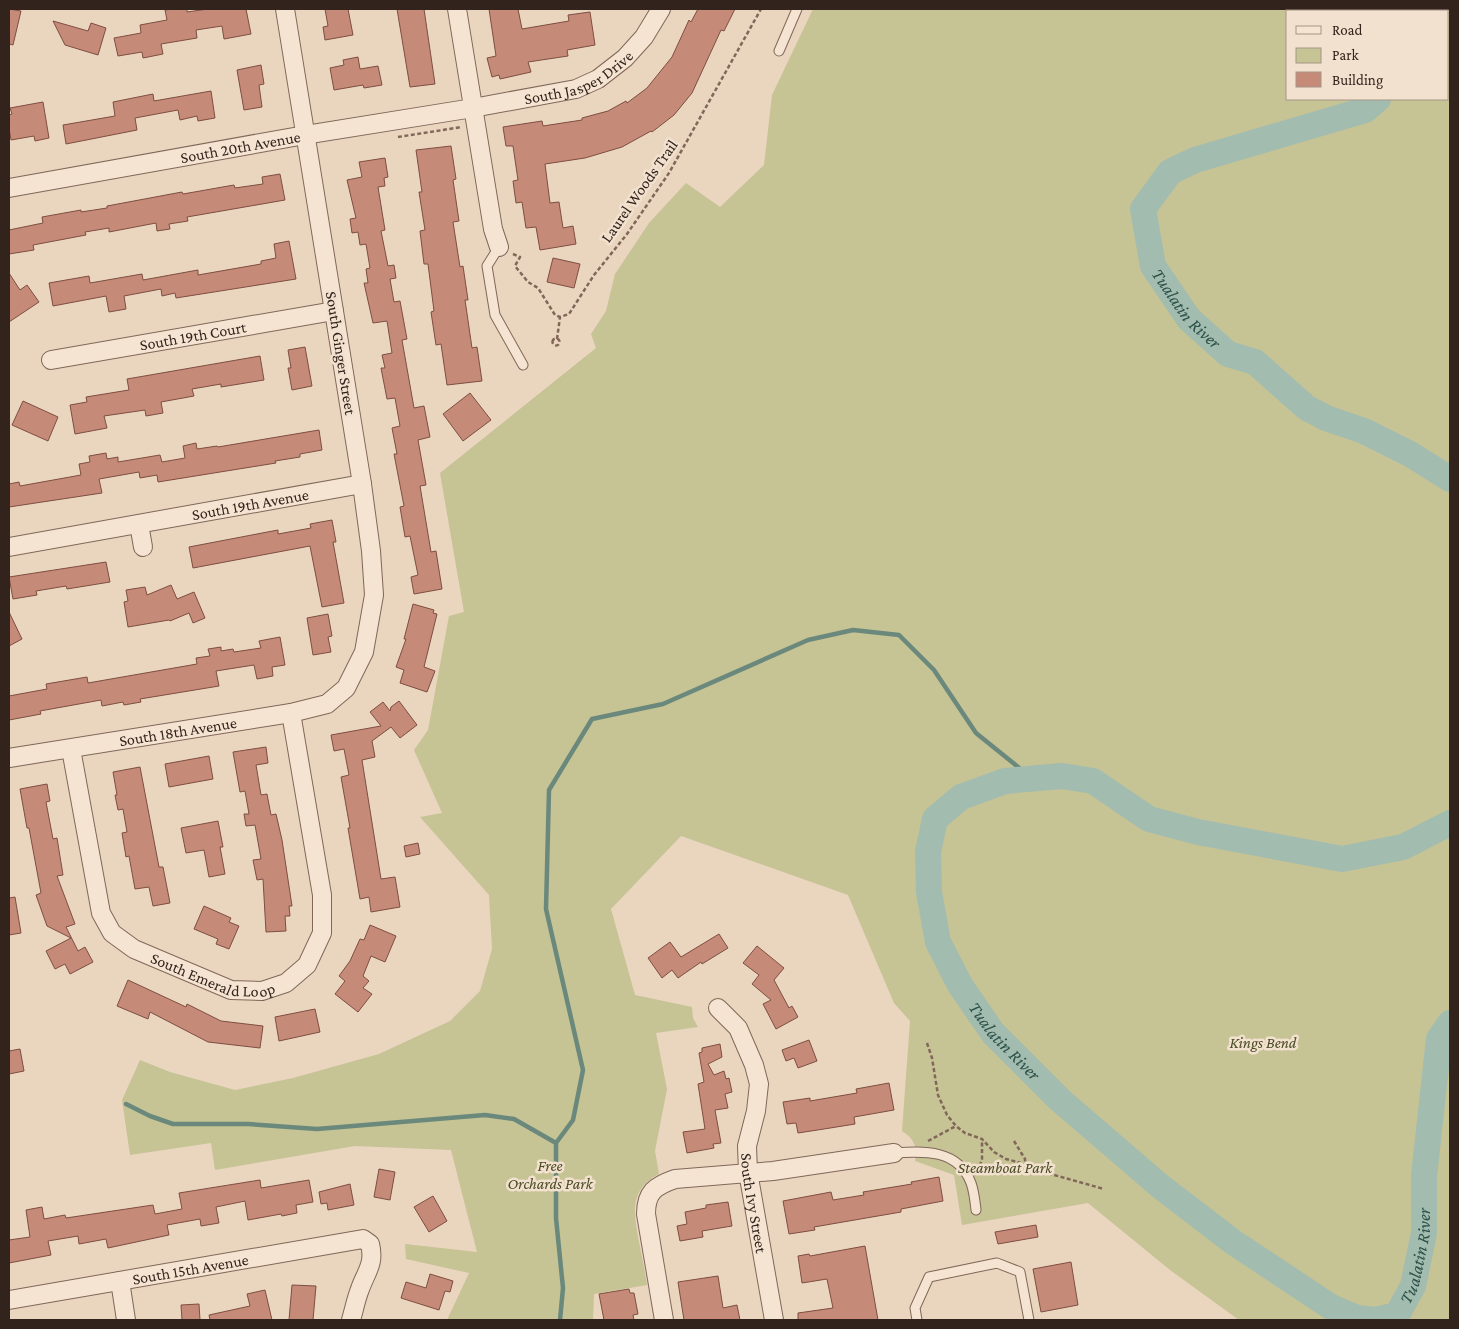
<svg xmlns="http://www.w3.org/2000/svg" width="1459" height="1329" font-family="'Crimson Pro',serif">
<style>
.green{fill:#c6c395;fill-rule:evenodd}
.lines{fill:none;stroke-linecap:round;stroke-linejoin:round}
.stream{stroke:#6a897c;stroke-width:4.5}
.river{stroke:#a2bcb0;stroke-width:26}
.building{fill:#c58a78;stroke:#7e4e41}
.lane-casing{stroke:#816759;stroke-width:11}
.street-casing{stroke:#816759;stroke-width:20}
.path{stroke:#816759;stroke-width:2.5;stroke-dasharray:4 2.5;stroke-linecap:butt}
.lane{stroke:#f5e4d2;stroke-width:9}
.street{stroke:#f5e4d2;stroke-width:18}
.labels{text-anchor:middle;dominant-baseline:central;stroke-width:5;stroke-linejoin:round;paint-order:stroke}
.street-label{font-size:16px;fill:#32231c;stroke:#f2e1ce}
.park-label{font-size:16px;font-style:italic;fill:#494c25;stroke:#f2e1ce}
.water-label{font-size:18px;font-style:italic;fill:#2d5048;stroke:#f2e1ce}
</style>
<rect width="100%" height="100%" fill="#ead5bf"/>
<!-- green -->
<path class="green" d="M813 9H1450V1320H1239L1170 1270 1088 1203 962 1225 954 1175 915 1161C918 1148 914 1138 902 1131L910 1021 894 1003 848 895 681 836 611 909 635 995 692 1007 693 1018 698 1027 656 1033 667 1089 655 1151 659 1174C628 1190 634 1214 639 1242 642 1257 645 1271 647 1285L594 1294 593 1320H447L469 1273 406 1259 405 1244 477 1252 451 1150 355 1146 215 1170 211 1143 130 1155 122 1100 140 1060 170 1072 235 1090 293 1078 379 1054 450 1021 480 991 492 949 489 895 420 817 442 813 414 750 428 730 449 616 464 612 440 473 596 348 591 334 606 311 615 274 649 223 686 183 720 207 764 165 772 95ZM1288 11H1448V99H1288Z"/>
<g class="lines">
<!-- stream -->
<path class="stream" d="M126 1104 150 1116 173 1124H248L317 1129 485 1115 514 1119 556 1143
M560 1320 563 1288 556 1218V1143L573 1120 583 1070 546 909 549 790 592 719 663 704 808 640 853 630 899 635 934 670 976 733 1033 779"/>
<!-- river -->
<g class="river">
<path d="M1353 9 1354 11"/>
<path id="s1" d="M1378 99 1365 110 1195 160 1170 172 1143 209 1153 266 1189 319 1228 354 1255 362 1307 408 1326 418 1364 431 1410 454 1450 479"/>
<path id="s2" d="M1450 823 1403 847 1342 859 1198 832 1149 819 1093 781 1062 776 1005 781 961 797 935 819 928 852 929 892 938 942 960 985 993 1033 1060 1100 1160 1186 1233 1242 1331 1307 1357 1318 1376 1320 1397 1315 1413 1286 1424 1233V1176L1439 1039 1450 1023"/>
</g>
</g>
<!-- building -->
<path class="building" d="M9 9 21 11 13 45 9 44Z
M173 9H187V12L208 9H246L251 34 224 39 222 26 196 30 197 38 161 44 163 54 143 58 142 52 118 56 114 38 141 33 140 25 167 20 165 10Z
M325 9H348L353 35 325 40 323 27 328 26Z
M397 9H424L435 84 410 87Z
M489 9H518L522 29 569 21 568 15 590 12 595 45 567 50 568 56 528 62 531 72 500 79 499 75 492 77 487 58 496 56Z
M698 9H735L724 31 721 30 692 93 674 115 652 132 651 131 622 147 585 158 545 164 550 203 559 202 563 228 573 226 576 244 540 250 536 227 526 228 522 202 516 203 513 181 518 180 513 146H506L503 127 542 121 543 126 582 120V118L608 111 626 101 627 103 647 88 672 57 689 20 691 22Z
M53 21 88 31 91 23 106 28 98 55 65 45Z
M358 57 360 69 378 66 382 85 364 88 363 85 334 90 330 68 344 65 343 60Z
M261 65 264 84 259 85 262 107 244 110 237 70Z
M211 91 215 118 198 121 197 116 180 120 178 110 135 118 137 130 66 144 63 125 115 116 113 102 153 94 154 101Z
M43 102 49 138 35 141 34 136 11 140 9 128V115L12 114 10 108Z
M451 146 456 179 453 180 459 221 453 222 460 267 463 266 468 300H465L472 348 477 347 482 381 447 385 441 344 436 345 431 312 434 311 428 264H424L420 231 425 230 419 192H422L416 150Z
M385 158 388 177 384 178 385 186 378 187 385 230 381 231 388 266 394 265 396 278 390 279 394 302 400 301 407 339 402 340 414 408 424 406 430 437 418 440 426 485 420 486 431 552 436 551 442 589 414 594 411 577 418 575 410 536 405 537 400 507 404 506 394 454H397L392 428 400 426 395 398 387 399 381 368H385L382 355 392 353 387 321 373 323 364 283H368L366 269 370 268 366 244 360 245 358 232 352 233 350 219 356 218 347 180 362 177 359 162Z
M280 174 285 200 187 217 188 221 169 224 170 229 157 231 156 223 109 232V228L85 232 86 235 33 245 34 250 9 254V230L43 223 42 217 81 210V212L107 208V206L182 192 183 194 234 185 235 188 263 184 262 177Z
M289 241 296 279 176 298 175 293 162 296 161 289 124 296 126 309 109 312 106 296 53 306 49 283 89 276 90 283 142 274 143 280 198 270V275L261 264V261L276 258 274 244Z
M553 258 580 264 574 288 547 282Z
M9 273 20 290 27 285 39 302 9 322Z
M305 347 312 386 292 390 288 368H291L288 350Z
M260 356 264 380 221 387V384L192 389 194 396 161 402 163 413 146 416 145 410 104 416 107 428 75 434 70 405 87 402 86 397 129 390 127 379Z
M470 393 491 420 463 441 443 414Z
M23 401 58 417 48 441 12 425Z
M319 430 322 450 300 454V457L275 461 276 463 158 482 157 475 140 478 139 472 99 479 102 493 9 507V484L19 482 20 486 81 475 79 464 90 462 89 456 106 453 107 459 118 457V462L160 455 162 462 185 458 183 446 196 443 197 449 217 446 218 447Z
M332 520 336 542H333L344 603 322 607 310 546 193 568 189 547 278 530V534L311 528 310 524Z
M106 562 110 582 67 589 66 586 36 591 37 595 13 599 9 577Z
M171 585 177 599 194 592 205 618 193 623 189 613 170 621 169 620 128 627 124 602 128 601 126 590 145 587 147 595Z
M413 604 434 610 433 613 437 614 424 667 435 671 427 692 400 683 404 670 396 667 406 639H404Z
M9 612 22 639 9 646Z
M328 614 332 636 328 637 331 652 313 655 307 618Z
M280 637 285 665 272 667 273 676 257 679 254 665 216 671 219 686 140 699 141 702 124 705 123 702 102 706 101 700 40 711 41 714 9 720V696L47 689 46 684 87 677 88 683 197 664 196 658 210 656 208 649 221 647V651L233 649 234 652 261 648 259 641Z
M399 701 417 725 400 738 391 727 372 741 375 757 362 760 381 879 395 877 400 907 371 912 369 897 360 899 348 828H350L341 777 349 775 344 749 334 751 331 735 381 726 370 712 383 702 390 711 391 707Z
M266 747 268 763 256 765 261 795 267 794 271 815 276 814 282 840 292 906H289L290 916H285L286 931 266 932 263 879 257 880 253 860 261 859 255 825 246 826 244 814H249L245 791 240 792 233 752Z
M209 756 213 779 169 787 165 764Z
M140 767 159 867H163L170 903 153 906 149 887 135 889 129 856 126 857 122 833 127 832 123 809 118 810 115 795H117L113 772Z
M47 784 50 801 46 802 53 839 57 838 63 875 57 876 75 924 66 927 78 951 85 947 93 962 70 974 65 964 55 969 46 951 71 938 47 926 36 895 41 893 29 828H27L20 789Z
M218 821 223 847H220L225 874 209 877 204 850 186 853 181 828Z
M418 843 420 854 406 857 404 846Z
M15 897 21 933 9 935V898Z
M204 906 231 918 229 922 239 926 229 949 216 944 218 939 194 929Z
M370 925 396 936 385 962 371 956 363 976 369 981 363 988 372 994 358 1012 335 994 345 981 339 976 350 961 360 939 364 940Z
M719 934 728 948 702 964 701 962 678 978 672 970 662 978 648 958 670 942 681 957Z
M757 946 784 968 774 980 789 1008 792 1006 798 1017 776 1029 763 1004 771 1000 752 984 759 975 743 963Z
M128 980 186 1007 187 1004 221 1021 263 1026 260 1048 208 1042 150 1012 148 1019 117 1006Z
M315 1009 320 1032 279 1041 275 1017Z
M809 1040 817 1061 798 1068 794 1058 786 1061 782 1050Z
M720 1044 722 1057 708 1064 714 1075 724 1071 726 1079 729 1078 732 1092 725 1094 728 1108 715 1110 721 1143 713 1144 714 1148 687 1153 683 1132 705 1129 698 1084 704 1082 699 1053 702 1052V1048Z
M20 1049 24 1071 9 1074V1051Z
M889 1083 894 1110 854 1117 855 1124 824 1129 798 1133 796 1123 787 1124 783 1102 810 1098V1101L857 1093 856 1089Z
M379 1169 395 1172 390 1200 374 1197Z
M939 1177 943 1201 901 1209V1212L814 1227 815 1230 789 1234 783 1201 831 1192 833 1200 864 1195 863 1192 912 1184 911 1182Z
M260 1180 261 1188 309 1180 313 1202 296 1205 297 1213 282 1216 281 1214 248 1220 245 1201 216 1207 219 1223 201 1226 200 1219 167 1225 169 1235 108 1248 106 1239 79 1244 78 1236 48 1241 51 1255 9 1263V1240L30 1237 26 1210 42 1207 44 1219 65 1215 66 1218 153 1205 155 1214 182 1209 179 1193Z
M350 1184 354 1205 328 1210 327 1203 321 1204 319 1192Z
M433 1196 447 1221 429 1232 414 1207Z
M728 1202 732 1226 702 1231 703 1237 680 1241 677 1226 687 1224 685 1212 706 1208V1205Z
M1036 1225 1038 1237 998 1244 995 1232Z
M865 1246 878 1320H798V1313L833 1308 827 1279 802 1283 798 1256 809 1254 810 1256Z
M1071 1262 1078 1305 1041 1312 1033 1269Z
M430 1274 453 1281 450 1292 445 1291 439 1310 401 1298 406 1282 426 1288Z
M718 1276 723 1308 737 1305 740 1320H684L678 1282Z
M292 1285 316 1286 313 1320H289Z
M629 1289 630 1293H634L638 1314 633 1315 634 1320H604L599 1294Z
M265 1290 272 1320H210L209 1315 250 1306 247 1294Z
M199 1304 200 1320H182L181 1305Z"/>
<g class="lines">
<defs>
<path id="lane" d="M779 51 797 9
M499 247 487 266 495 315 523 365
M894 1153C924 1151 958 1149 971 1183 974 1191 975 1201 976 1210
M917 1320 915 1308 929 1277 997 1263 1020 1272 1029 1320"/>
<g id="street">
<path d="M457 9 493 229 499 247"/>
<path id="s3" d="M9 188 305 135 473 108 576 89 598 79 625 58 644 37 661 9"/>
<path id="s4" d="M51 360 334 311"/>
<path d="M139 524 143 547"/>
<path id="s5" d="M9 547 362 484"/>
<path id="s6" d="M71 749 101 913 112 933 134 949 231 990 262 991 286 983 307 965 322 933V895L291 713"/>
<path id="s7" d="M9 758 291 713 327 704 346 688 364 652 374 595 371 551 362 484 285 9"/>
<path id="s8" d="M718 1008 738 1028 754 1065 759 1084 756 1111 747 1146 748 1172 774 1320"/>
<path d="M120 1281 126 1320"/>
<path id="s9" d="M9 1300 363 1239 370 1244C375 1264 366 1272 360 1289 356 1299 354 1310 351 1320"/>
<path d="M664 1320 646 1214C646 1192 655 1186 675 1179L773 1171 894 1153"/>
</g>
</defs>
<!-- lane casing -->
<use href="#lane" class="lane-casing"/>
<!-- street casing -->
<use href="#street" class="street-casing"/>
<!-- path -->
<path class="path" d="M398 137 462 127
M513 254 520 257 515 266 528 282 538 288 555 315 560 317 569 314 594 275 627 234 669 173 761 9
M552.5 342a3.5 3.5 0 1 1 7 0a3.5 3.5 0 1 1-7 0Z
M557 339 560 317
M927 1043 932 1058 938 1095 947 1115 956 1126 965 1133 982 1139 994 1152 1006 1159 1025 1164 1040 1171 1104 1189
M928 1141 956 1126
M1014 1141 1025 1159V1164
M978 1172 982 1159V1141"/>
<!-- lane -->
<use href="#lane" class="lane"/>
<!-- street -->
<use href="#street" class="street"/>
</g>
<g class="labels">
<!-- street labels -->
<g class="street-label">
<text stroke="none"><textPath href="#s3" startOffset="582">South Jasper Drive</textPath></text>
<text stroke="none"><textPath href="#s3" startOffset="235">South 20th Avenue</textPath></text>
<text transform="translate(639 191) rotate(-55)">Laurel Woods Trail</text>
<text stroke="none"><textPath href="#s4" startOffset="144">South 19th Court</textPath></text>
<text transform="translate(341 353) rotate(81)">South Ginger Street</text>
<text stroke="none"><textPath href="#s5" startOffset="245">South 19th Avenue</textPath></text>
<text stroke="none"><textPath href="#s7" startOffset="171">South 18th Avenue</textPath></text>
<text stroke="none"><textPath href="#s6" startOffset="301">South Emerald Loop</textPath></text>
<text stroke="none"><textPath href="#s8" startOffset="209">South Ivy Street</textPath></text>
<text stroke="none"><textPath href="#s9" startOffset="184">South 15th Avenue</textPath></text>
</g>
<!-- park labels -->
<g class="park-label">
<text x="1263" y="1042">Kings Bend</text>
<text x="550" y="1165">Free<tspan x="550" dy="18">Orchards Park</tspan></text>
<text x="1005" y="1167">Steamboat Park</text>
</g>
<!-- water labels -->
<g class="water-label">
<text stroke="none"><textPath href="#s1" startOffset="380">Tualatin River</textPath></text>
<text stroke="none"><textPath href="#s2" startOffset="794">Tualatin River</textPath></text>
<text stroke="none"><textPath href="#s2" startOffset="1349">Tualatin River</textPath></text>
</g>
</g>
<!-- border -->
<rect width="1459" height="1329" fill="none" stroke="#32231c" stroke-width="20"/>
<!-- legend -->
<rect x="1286" y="10" width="162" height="90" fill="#f2e1ce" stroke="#a59587"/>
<rect x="1296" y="26" width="25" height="8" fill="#f5e4d2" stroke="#a59587"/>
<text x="1332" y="35" font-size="15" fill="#32231c">Road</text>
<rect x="1296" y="48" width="25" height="15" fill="#c6c395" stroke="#a59587"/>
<text x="1332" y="60" font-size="15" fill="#32231c">Park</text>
<rect x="1296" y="72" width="25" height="15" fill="#c58a78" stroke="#a59587"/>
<text x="1332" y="85" font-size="15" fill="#32231c">Building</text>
</svg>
